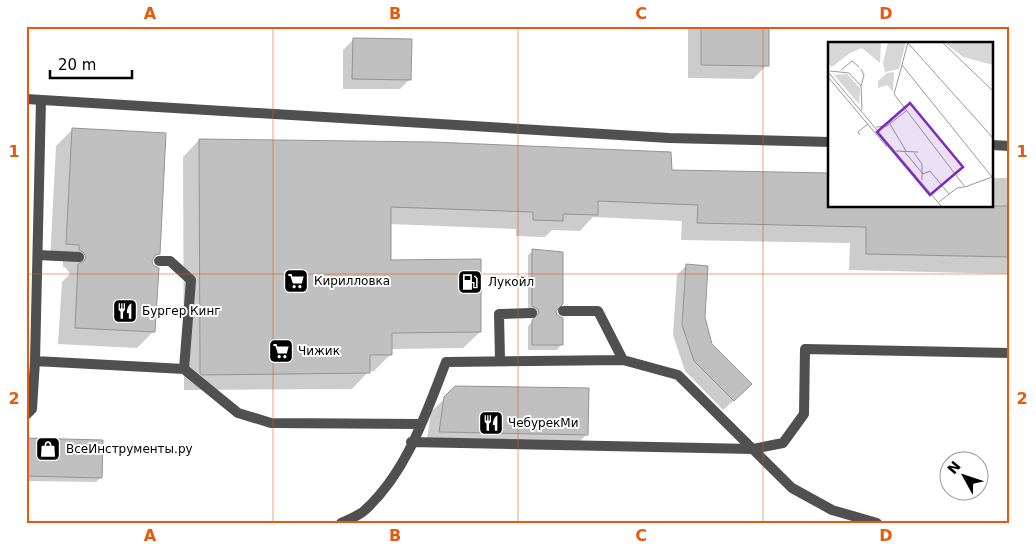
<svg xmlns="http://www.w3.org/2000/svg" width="1036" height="549" font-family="'DejaVu Sans',sans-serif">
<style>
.shadow{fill:#0003}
.building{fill:#c0c0c0;stroke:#949494}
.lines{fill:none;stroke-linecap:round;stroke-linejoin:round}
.service{stroke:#505050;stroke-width:10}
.minor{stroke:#505050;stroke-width:10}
.grid{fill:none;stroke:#e8590c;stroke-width:1;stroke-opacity:0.55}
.labels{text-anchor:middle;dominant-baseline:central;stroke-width:4;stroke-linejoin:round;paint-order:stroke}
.poi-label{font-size:12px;fill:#000;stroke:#fff;text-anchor:start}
.inset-road{fill:none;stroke:#999;stroke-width:1}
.view{fill:#7b2cbf;fill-opacity:0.15;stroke:#7b2cbf;stroke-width:2.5}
.inset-edge{fill:none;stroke:#000;stroke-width:2.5}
.neatline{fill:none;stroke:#e8590c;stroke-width:2}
.grid-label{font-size:16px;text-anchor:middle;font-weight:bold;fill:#e8590c}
</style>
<rect width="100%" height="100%" fill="#fff"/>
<!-- shadow -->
<path class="shadow" d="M688 26H768L767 65 753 79 688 78Z
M353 40 410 79 400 89H343V50Z
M73 129 158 254 151 261 154 331 137 348 58 344 62 282 70 274 66 268 63 267V261H50L56 146Z
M199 140 671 171 830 206H992V178H1010V274L849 270 850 243 681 240 682 221 593 217 580 231 552 230 545 237 516 236V229L390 224V261L480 332 463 348 391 349V354L374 371H369L352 389 184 390 183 157Z
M533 251 556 316 561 345 557 350H528V326L535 319 533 314 528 311V255Z
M687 265 711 345 741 394 723 410 685 371 673 335 677 275Z
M456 387 587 434 573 448 426 445 431 412Z
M26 439 101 477 96 482 26 481Z"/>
<!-- building -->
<path class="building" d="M701 26H769V66L701 65Z
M353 38 412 39 411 80 352 79Z
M72 128 166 133 160 254 155 255 152 261 153 265 159 268 155 332 75 328 78 264 84 261 86 257 83 252 79 250V245L66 244Z
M199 139 433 142 671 152 672 170 830 173V206H1010V257L866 254V227L697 223 698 205 598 201V215L563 214V221L533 220V212L391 207V260L481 259V332L392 333V355H370V373L202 375 200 373Z
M532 249 563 252V304L556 311 557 315 563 318V345H532V320L539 313 538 309 532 306Z
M686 264 708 266 705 317 712 344 752 384 734 401 694 361 682 325Z
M455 386 589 388 588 435 439 432 444 397Z
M26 438 103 440 102 478 26 476Z"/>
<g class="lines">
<!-- service -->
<path class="service" d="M38 255 79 257
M159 261H170L191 280 184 369
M563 311H598L623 360
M500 360 499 314 532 313
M35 361 184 369 238 413 271 423 420 424
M26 415 32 409 35 361 41 100
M411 442 753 449 783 443 804 414 805 349 1010 353
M341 523C349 519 359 516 365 510 407 472 426 413 446 362L623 360 678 375 792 488 832 510 877 523"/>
<!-- minor -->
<path class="minor" d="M26 99 669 138 830 142
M992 145 1010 146"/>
</g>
<!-- grid -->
<path class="grid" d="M273 26V523M518 26V523M763 26V523M26 274H1010"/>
<!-- icons -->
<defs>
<symbol id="supermarket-square" viewBox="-11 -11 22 22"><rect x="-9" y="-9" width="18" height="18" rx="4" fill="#000" stroke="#fff"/><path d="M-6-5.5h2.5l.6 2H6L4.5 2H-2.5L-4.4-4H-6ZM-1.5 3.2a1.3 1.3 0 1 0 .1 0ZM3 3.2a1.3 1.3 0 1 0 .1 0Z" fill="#fff"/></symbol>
<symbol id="fuel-square" viewBox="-11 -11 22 22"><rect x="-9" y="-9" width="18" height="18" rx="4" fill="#000" stroke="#fff"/><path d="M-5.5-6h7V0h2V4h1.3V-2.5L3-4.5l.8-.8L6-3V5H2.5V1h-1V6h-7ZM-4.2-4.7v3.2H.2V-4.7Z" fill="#fff"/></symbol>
<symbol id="restaurant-square" viewBox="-11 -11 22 22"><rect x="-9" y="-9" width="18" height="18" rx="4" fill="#000" stroke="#fff"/><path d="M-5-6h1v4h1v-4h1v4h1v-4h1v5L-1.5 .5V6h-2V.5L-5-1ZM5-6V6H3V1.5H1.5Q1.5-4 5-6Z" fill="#fff"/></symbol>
<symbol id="shop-square" viewBox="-11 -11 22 22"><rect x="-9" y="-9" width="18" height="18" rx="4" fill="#000" stroke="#fff"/><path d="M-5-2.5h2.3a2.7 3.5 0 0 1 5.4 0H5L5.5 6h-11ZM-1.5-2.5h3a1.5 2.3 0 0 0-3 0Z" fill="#fff"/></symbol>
</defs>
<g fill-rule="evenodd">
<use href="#supermarket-square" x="282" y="267" width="28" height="28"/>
<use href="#fuel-square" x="456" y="268" width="28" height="28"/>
<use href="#restaurant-square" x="111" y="297" width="28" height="28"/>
<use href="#supermarket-square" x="267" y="337" width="28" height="28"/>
<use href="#restaurant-square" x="477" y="409" width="28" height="28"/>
<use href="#shop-square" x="34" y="435" width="28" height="28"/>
</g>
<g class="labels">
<!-- poi labels -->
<g class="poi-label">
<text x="314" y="281">Кирилловка</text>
<text x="488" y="282">Лукойл</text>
<text x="142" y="311">Бургер Кинг</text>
<text x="298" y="351">Чижик</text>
<text x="508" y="423">ЧебурекМи</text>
<text x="66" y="449">ВсеИнструменты.ру</text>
</g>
</g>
<!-- overview -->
<g transform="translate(828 42)">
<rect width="165" height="165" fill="#fff"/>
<path d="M0 0H53L52 21 34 6 22 11 4 25 0 22ZM60 0H78L71 27 57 30 55 21ZM116 0H165V23L135 15ZM66 30 65 50 59 43 50 46V39L59 31ZM19 32 32 46 31 62 6 33Z" fill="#d7d7d7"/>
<path class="inset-road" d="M114 0 165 49M80 1 165 96M74 23 66 52 137 145 164 135 74 23 80 0M13 28 24 19 31 25M2 29 21 31 33 44 34 68M0 30 114 165M0 35 59 105M33 44 36 33 33 27M62 82 78 109M48 85 59 84 78 69M32 93 30 90 40 82M68 109 90 110M76 109 95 132 102 129 121 152M86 111 94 122V138M111 160 129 146 136 145"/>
<path class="view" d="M82 61 135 125 102 153 49 90Z"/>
<rect width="165" height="165" class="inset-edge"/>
</g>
<!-- border -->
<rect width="1036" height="549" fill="none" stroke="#ffffff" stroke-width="55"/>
<!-- north arrow -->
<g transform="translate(964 476) rotate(310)"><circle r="24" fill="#ffffff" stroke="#999999"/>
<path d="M0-4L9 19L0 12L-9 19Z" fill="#000000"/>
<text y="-8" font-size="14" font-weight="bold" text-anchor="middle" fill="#000000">N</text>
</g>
<!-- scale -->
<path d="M50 70v8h82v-8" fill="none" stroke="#000000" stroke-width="2.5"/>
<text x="58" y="70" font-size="15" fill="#000000" stroke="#ffffff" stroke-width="4" paint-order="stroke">20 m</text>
<rect x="28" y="28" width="980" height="494" class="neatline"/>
<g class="grid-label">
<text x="150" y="19">A</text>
<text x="395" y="19">B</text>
<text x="641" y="19">C</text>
<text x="886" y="19">D</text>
<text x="14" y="157">1</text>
<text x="1022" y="157">1</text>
<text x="14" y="404">2</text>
<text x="1022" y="404">2</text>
<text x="150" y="541">A</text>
<text x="395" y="541">B</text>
<text x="641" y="541">C</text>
<text x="886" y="541">D</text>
</g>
</svg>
